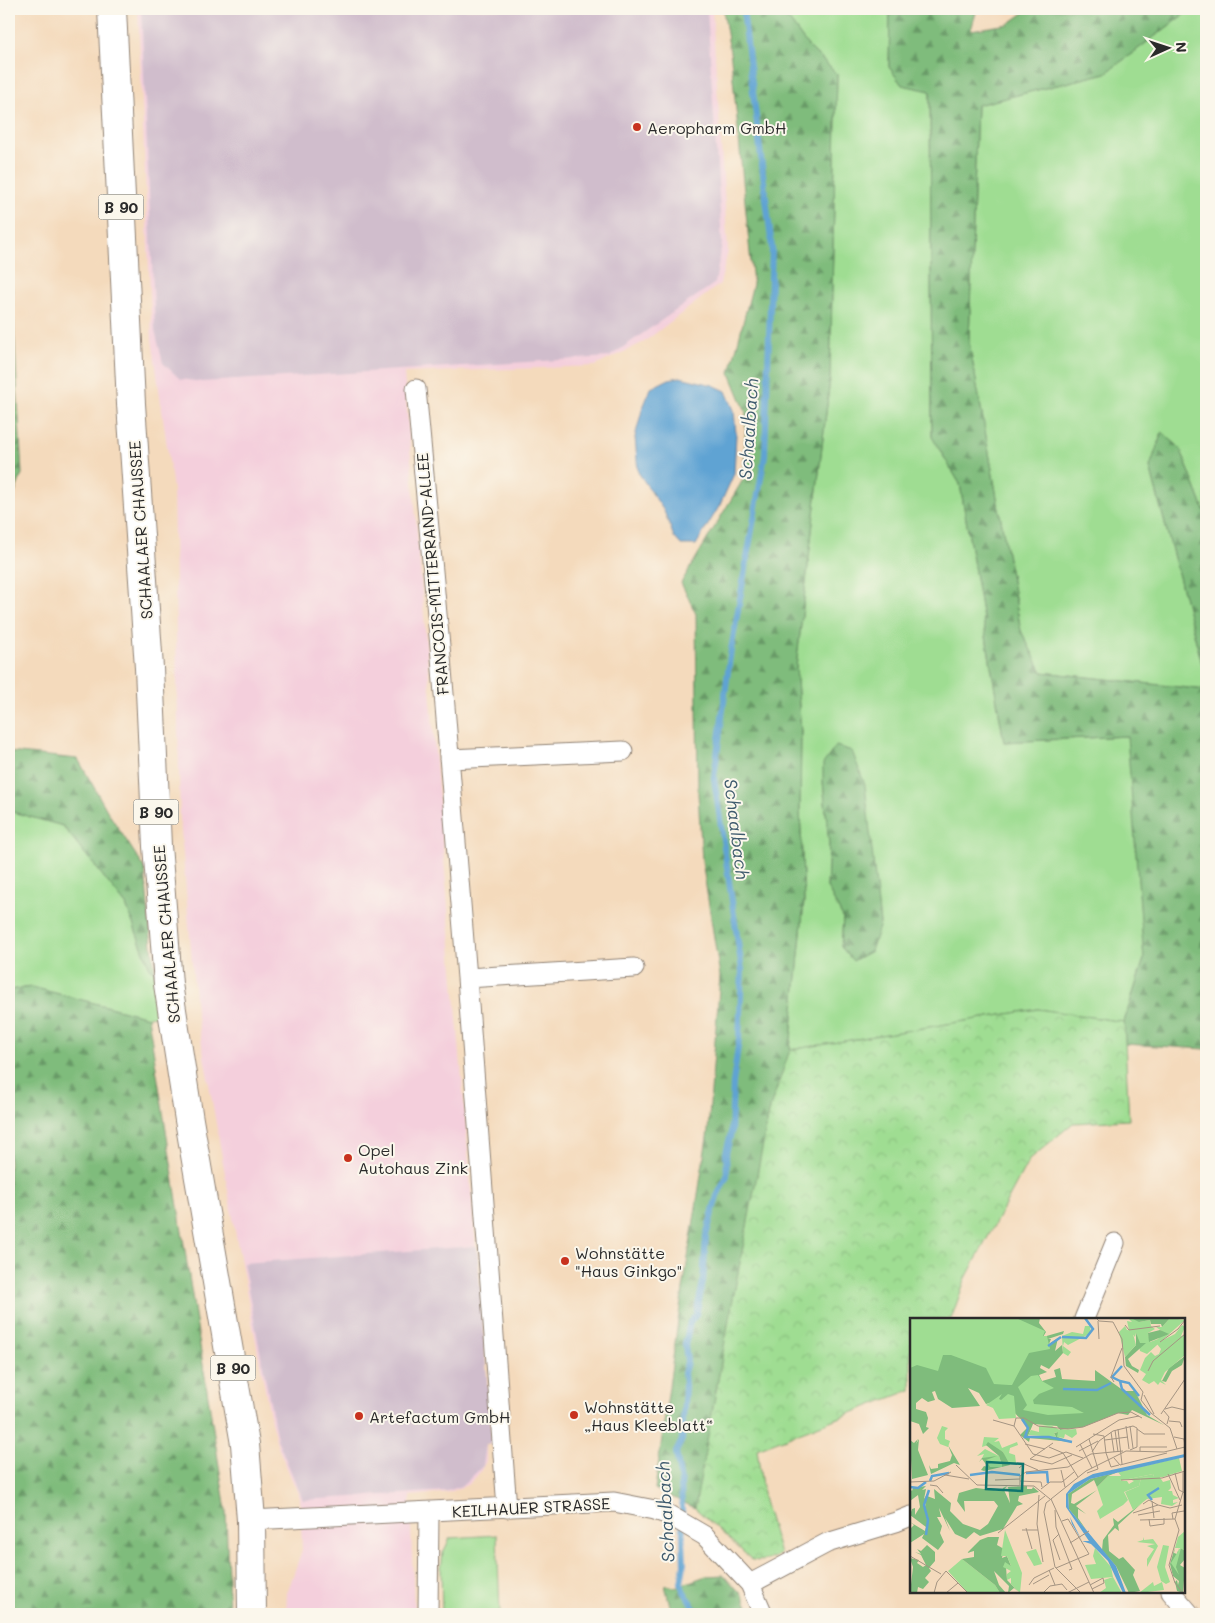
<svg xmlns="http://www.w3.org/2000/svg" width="1215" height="1623" font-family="Mali,sans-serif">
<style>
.built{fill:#f4cfdc}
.industrial{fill:#d0bdcc}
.grass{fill:#9fdd92;stroke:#65845e;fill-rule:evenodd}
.forest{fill:url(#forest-firs);stroke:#557454}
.park{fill:url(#park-crowns);stroke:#65845e}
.water{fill:#5ea3d3;stroke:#44677f}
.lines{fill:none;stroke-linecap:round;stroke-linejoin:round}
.stream{stroke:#5ea3d3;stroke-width:6}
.street-casing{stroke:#908274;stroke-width:21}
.primary-casing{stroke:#908274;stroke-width:30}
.street{stroke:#fff;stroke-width:19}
.primary{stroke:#fff;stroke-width:28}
.poi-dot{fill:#c8321e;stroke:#fbf7ec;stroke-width:2}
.labels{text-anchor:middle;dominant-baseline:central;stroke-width:4;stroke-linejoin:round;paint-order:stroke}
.shield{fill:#fbf7ec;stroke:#696865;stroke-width:1}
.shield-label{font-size:15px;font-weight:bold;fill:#2b2b2b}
.poi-label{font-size:16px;fill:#2b2b2b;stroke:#fbf7ec;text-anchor:start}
.street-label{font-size:16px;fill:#2b2b2b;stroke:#fbf7ec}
.water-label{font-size:18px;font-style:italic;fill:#3f5b6e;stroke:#fbf7ec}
.inset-river{fill:none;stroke:#5ea3d3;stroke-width:2.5}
.inset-road{fill:none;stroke:#a49482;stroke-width:1}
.view{fill:#0f766e;fill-opacity:0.15;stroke:#0f766e;stroke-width:2.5}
.inset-edge{fill:none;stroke:#2b2b2b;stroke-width:2.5}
</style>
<defs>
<pattern id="forest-firs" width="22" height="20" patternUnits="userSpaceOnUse" patternTransform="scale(1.25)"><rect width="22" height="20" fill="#7fbc7c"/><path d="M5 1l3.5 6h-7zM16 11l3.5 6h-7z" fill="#689966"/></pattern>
<pattern id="park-crowns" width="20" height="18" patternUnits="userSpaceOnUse" patternTransform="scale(1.25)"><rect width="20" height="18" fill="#9fdd92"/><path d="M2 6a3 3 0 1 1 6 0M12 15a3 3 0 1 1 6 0" fill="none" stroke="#89be7e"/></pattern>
</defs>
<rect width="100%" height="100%" fill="#fbf7ec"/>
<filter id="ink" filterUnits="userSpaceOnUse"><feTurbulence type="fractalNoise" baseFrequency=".02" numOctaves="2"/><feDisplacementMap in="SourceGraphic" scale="10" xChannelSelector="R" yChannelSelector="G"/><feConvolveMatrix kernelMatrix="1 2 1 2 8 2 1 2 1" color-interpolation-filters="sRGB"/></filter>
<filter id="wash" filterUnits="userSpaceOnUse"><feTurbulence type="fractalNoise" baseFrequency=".0096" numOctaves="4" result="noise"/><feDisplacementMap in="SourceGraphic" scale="20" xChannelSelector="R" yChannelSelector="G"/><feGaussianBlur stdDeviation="1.12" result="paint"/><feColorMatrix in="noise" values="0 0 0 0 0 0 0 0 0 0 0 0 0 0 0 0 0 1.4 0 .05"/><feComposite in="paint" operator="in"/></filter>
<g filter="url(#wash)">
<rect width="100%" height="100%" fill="#f4dabc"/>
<!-- built -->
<path class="built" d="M138 9H712L728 251 720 284 644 342 595 366 404 373 492 1444 486 1445V1461L479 1474 467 1485 450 1492 410 1496 414 1614H286L287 1593 302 1550 300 1498 278 1447 271 1421 238 1247 196 1011 180 818 173 489 152 339Z"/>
<!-- industrial -->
<path class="industrial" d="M141 9H707L722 243 715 283 609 357 202 382 180 379 163 363 155 330Z
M477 1246 492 1444 486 1445 483 1466 462 1486 447 1491 303 1500 277 1439 243 1263Z"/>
<!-- grass -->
<path class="grass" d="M783 9H890L889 67 902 85 930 90 932 436 960 484 1004 742 1128 736 1144 959 1124 1022 1038 1009 790 1050 804 901 800 808 801 732 796 667 830 379 837 74 808 46 784 13ZM823 781 872 855 880 924 841 947 843 918 827 887 829 844Z
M1191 9H1206V515L1180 448 1162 432 1150 467 1206 679V690L1042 672 1021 631 969 342 977 105 1106 73Z
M9 811 63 826 126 905 150 968 155 972 161 1015 148 1017 32 987 9 990Z
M1206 888V965L1202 889Z
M497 1535 500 1614H442L441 1569 443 1553 450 1538Z"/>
<!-- forest -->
<path class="forest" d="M723 9H783L784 13 808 46 837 74 830 379 796 667 801 732 800 808 804 901 790 1050 770 1108 728 1325 695 1508 655 1489 678 1321 708 1131 720 976 702 861 698 793 696 614 681 583 744 478 746 412 730 373 753 284 731 58Z
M890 9H977L971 30 1008 24 1029 9H1191L1106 73 977 105 969 341 1021 631 1042 672 1206 690V888L1202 889 1206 965V1049L1125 1044 1124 1022 1144 959 1127 736 1004 742 960 484 932 437 930 91 902 85 889 67Z
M9 236 22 474 9 509Z
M1162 432 1180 448 1206 515V679L1150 467Z
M836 746 852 751 865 785 880 924 871 951 853 961 841 947 843 918 827 887 829 844 823 781V764Z
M9 752 78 759 109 814 145 869 149 920 155 972 150 968 126 905 63 826 9 811Z
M32 987 148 1017 226 1510 229 1614H9V990Z
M724 1575 743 1596 752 1614H672L665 1585 675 1587 706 1576Z"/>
<!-- park -->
<path class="park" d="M1038 1009 1124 1022 1129 1120 1073 1123 1029 1160 965 1280 951 1319H911V1390L757 1449 764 1501 780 1554C771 1560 762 1562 752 1560L695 1508 728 1325 770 1108 790 1050Z"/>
<!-- water -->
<path class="water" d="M680 377 713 385 726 391 734 410 736 434 734 474 720 505 696 545H681L674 537 664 511 638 472 635 437 642 410 651 388 669 379Z"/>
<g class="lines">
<!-- stream -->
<path class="stream" d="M698 1614 683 1590 681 1583 684 1565 681 1482 676 1452 682 1440 685 1386 684 1373 687 1362 685 1345 690 1322 696 1315 703 1282 706 1236 717 1196 727 1176 726 1153 731 1133 733 1083 739 1039 742 970 714 778 730 656 765 455 772 248 743 9"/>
</g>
</g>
<g filter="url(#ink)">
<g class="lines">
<defs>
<path id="street" d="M416 389 441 657 467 978 507 1508
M449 759 623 751
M467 978 634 968
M1084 1319 1115 1243
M251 1520 614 1502 655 1510 669 1515 705 1536 750 1584 763 1614
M750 1584 827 1543 896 1522 911 1516
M1171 1592 1190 1614
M428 1614 429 1512"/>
<path id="primary" d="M112 9 131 404 149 668 157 846 164 931 168 984 189 1120 245 1444 251 1520 252 1614"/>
</defs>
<!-- street casing -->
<use href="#street" class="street-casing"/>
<!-- primary casing -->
<use href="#primary" class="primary-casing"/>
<!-- street -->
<use href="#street" class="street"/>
<!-- primary -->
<use href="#primary" class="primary"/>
</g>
</g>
<!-- markers -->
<g class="poi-dot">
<circle cx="637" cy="127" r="5"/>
<circle cx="348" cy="1158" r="5"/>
<circle cx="565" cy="1261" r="5"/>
<circle cx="574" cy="1415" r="5"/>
<circle cx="359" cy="1416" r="5"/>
</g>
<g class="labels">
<!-- shield labels -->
<g class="shield">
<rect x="98.5" y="194.5" width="45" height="25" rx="4"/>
<rect x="133.5" y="799.5" width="45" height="25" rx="4"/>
<rect x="210.5" y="1355.5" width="45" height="25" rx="4"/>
</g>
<g class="shield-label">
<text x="121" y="207">B 90</text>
<text x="156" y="812">B 90</text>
<text x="233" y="1368">B 90</text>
</g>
<!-- poi labels -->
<g class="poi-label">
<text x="647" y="127">Aeropharm GmbH</text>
<text x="358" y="1149">Opel<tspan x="358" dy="18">Autohaus Zink</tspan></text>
<text x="575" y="1252">Wohnstätte<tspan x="575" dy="18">"Haus Ginkgo"</tspan></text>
<text x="584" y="1406">Wohnstätte<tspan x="584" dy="18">„Haus Kleeblatt“</tspan></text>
<text x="369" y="1416">Artefactum GmbH</text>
</g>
<!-- street labels -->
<g class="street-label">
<text transform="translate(140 530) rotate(-94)">SCHAALAER CHAUSSEE</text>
<text transform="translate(432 574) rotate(-95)">FRANCOIS-MITTERRAND-ALLEE</text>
<text transform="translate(166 934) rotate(-95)">SCHAALAER CHAUSSEE</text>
<text transform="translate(531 1507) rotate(-3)">KEILHAUER STRASSE</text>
</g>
<!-- water labels -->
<g class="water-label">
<text transform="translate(748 429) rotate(-86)">Schaalbach</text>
<text transform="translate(737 829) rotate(83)">Schaalbach</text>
<text transform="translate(665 1512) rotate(-93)">Schaalbach</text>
</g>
</g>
<!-- overview -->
<g transform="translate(910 1318)">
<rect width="275" height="275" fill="#f4dabc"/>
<path d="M218 0 228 1 229 4 240 2 241 8 245 11 238 15 240 24 248 21 253 14 246 9H252L260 0 275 2 237 36 230 33 226 15 225 19 219 12 217 3 222 4ZM175 8H180L181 15 158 27 154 24 153 28 161 34 158 38 153 35 152 18 162 14 173 16ZM32 108 38 110 35 113V121L40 123 38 129 30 126 27 120ZM74 119 89 120 84 124 89 123 92 130 107 124 108 127 100 130 99 135 105 137 106 145H97L93 134 82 129 81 126 72 129ZM75 131 89 138 91 144 87 145H92V149H79L72 140 74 136 67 138ZM243 156 244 159 231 160 229 168 214 174 218 182 213 187 190 201 187 193 193 187 187 169 198 158H214V162L210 163H217L219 166 224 163 219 161ZM233 219 234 222 243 221 248 228 237 249V241L244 231 237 228 245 226 227 224 233 222ZM52 241 85 267 90 275H58L38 253ZM243 264 244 268 252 264 254 272 229 275Z" fill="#9fdd92"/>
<path d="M0 0H130L129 5 136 14 133 19 154 13 153 16 138 21H141L139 26 148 20 145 33 152 27 153 35 139 51 131 47 130 50 137 54 129 57 132 63 146 59 144 52 150 50 152 61 185 63V52L214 73H225L237 97 254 107 222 92 218 97 208 95 173 109 150 112 147 108 123 106 118 118 146 119 144 115 148 114V119L161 124 120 120 119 124 110 117 117 110 116 106 91 82 76 86 69 75 58 70 70 88 42 90 28 81 25 73 22 74 25 82 18 84 12 80 6 85V91L16 94 18 100 16 109 19 110 13 116 9 106 0 103ZM221 0H260L252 9 251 6H241L240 2 229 4ZM250 12 259 16 239 24 238 15ZM226 15 230 25H236L218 41 222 48 229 52 228 55 216 48 215 39 226 27ZM275 38 272 47 262 53 256 64 252 63 259 50ZM8 121 6 126 9 121 8 132 18 157 2 161 0 122 4 125ZM78 124 93 134 100 147 74 153 71 152 74 148 78 149 72 141 69 144 72 140 87 138 76 142 80 149H92V145L87 146 91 144 89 138 76 127ZM38 127 50 147 44 145 21 156 19 147 21 151 28 150V146L40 143 42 137ZM208 154 198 158 187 169 184 162 162 176 161 185 164 186 187 172 166 188 176 196 168 191V200L177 213 159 191 158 176 180 161ZM16 168 12 172 16 171 14 181 20 171 15 181V189L17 178 25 181 24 171 41 185 40 193 53 206 70 212 78 206 88 188 84 183H54L55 194 47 183 49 175 66 170 92 173 93 170 97 168 94 172 100 185 98 169 117 168V171H122L123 169 129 174 109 178 108 183 113 186 107 188 93 211 70 218 64 214 56 221 45 216 35 200 40 213 29 190 31 199H27L32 208 30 215 34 224 28 232 12 220 14 216 0 225V211L4 207 0 204 15 213 16 209 0 197 2 191 5 190V197L10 189 8 177 0 183V171L2 173 3 170ZM233 184 208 207 209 213 205 210 198 217 199 233 209 241 213 239 225 252 223 257 230 273 219 275 206 248 192 232 193 222 204 207 203 200 208 204ZM78 219H89L87 227 94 231 92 240 97 238 101 248 96 249 97 262 109 274 104 270 98 275 99 268 84 253 89 267 96 275H90L85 267 52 241 64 239V233L57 235 70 222ZM17 227 25 234V243L19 250 21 253 15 260 19 264 13 271 8 269 7 275H0L3 249 0 240 9 242 7 245 13 249 16 247 11 237 5 234 11 236 7 231 11 233ZM265 229 264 235 267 236 269 229 268 234 271 230 275 233V241L270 247 275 250 273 275 267 273 265 264 267 262 268 267 269 263 263 258 260 246Z" fill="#7fbc7c"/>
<path d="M215 8 217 12 226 13 223 16 226 27 215 39 209 14ZM128 57 132 63 144 70 129 76 123 82 124 86 162 89 174 95 138 97 113 92 117 87 108 69 121 58Z" fill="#9fdd92"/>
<path d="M0 0H106L135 13 133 18H137L140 31 119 35 102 67H99L84 66 76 50 41 37H33L28 53 7 47 0 50ZM269 140 272 153 253 159H244L243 156 214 162 208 154ZM126 231 132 246 124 248 116 234ZM203 259 212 275H189L196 270 194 262Z" fill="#9fdd92"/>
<path d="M272 7 275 9 271 18 275 17V37L255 54 251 62 256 67 250 64 248 67 244 63 239 66 232 62 236 56 230 52 235 40 241 34 245 38 249 36 251 31 247 26 241 31 245 26 265 16ZM92 76 89 81 91 82 98 76 104 78 106 100 89 101 83 90 76 87ZM140 107 150 112 166 111 167 116 162 120 155 116 154 120 147 119 148 114 144 115 146 119 118 117 121 112 129 114V108ZM249 158 253 164 260 162 261 170 258 173H262L263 177 269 180 263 182V185L268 184 262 188 251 186 252 179 237 181 223 192 215 174 229 168 231 160ZM95 212 112 255 110 275 101 266V260L97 262V256L101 253 93 249 95 244 101 248 97 238H91ZM275 213V233L271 230 266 249 269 257 261 245 270 230H265L268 219ZM253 227 259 228 255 249 260 264 256 266 251 263 247 249ZM185 230 201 249 203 259 181 261 175 247 186 246 183 238Z" fill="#9fdd92"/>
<path d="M275 136V139L180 161 158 176 159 191 206 248 216 275H213L198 243 181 226 172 223 162 206 160 199 172 223H179L156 189V176L164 166 183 156Z" fill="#5ea3d3"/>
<path class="inset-river" d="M152 19 176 20 183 11 175 0M138 28 151 19M212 48 202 59 210 63 212 71 240 97M210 63 219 65 229 78M153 71 187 72 201 65M112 101 118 110 115 119H139L162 124M116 155 137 154 138 165M60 157 82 154 110 157M20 163 22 158 39 155M0 169 8 170 16 164M242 182 238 177 249 170M16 217 18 202 14 187 19 172"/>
<path class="inset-road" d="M186 0 189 3 203 4 212 21 214 48 233 74 231 82 241 95 260 110 267 131M188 3 189 21M215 7 219 12 250 8M250 24 268 11 275 2M238 53 243 43 275 16M204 64 201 59 212 30M234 77 244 96M255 91 262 89 275 92M254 93 259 99 257 106M251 96 275 61M83 102 104 108M259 103 270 104 272 109M216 108 219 131M220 108 223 130M208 111 212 146M227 111 234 116H255M205 112 208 134M201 114 204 134M183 116 194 118 196 135M264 119 274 121 275 129M195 122 218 119M143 125 120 141 142 146 162 137M115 126 135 131M170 126 182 150M139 129 153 135M166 129 209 102 229 98M169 133 188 123M230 133V129H257M182 134 189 123 203 113 223 108 227 110V129L220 132M153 135 168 159M196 135 201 149 209 147M173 140 156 134 139 140 123 136 104 108 106 100H114L128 108 158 111 173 109 208 95 221 94 232 100M204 140 210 147 257 135M46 147 67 167 124 168 140 181M109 150 114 146 128 152M151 152 155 169M177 155 188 151 179 121M265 155 269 172 275 175M258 156 270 182M35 157 59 161M85 162 110 161M211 162 252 160 275 153M110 163 131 164 132 169M0 164 24 163 41 154M20 167 27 168 33 175M110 167V158L116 154 158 149 181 136 213 133M131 171 140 164H152L164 154M129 177 127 206 133 244M141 181 184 275M242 183 244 200M233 186 239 182 248 187M145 192 146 209 162 251 159 252M223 195 248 187 260 190 272 187M228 197 250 193M239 201 240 208 254 206V200M263 201 262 195 274 193M265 201 269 212 259 247 265 265 273 275M265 201 273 174V154M230 202 265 201M116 210 122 231M112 212H128M88 215 135 178M149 216 143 222 150 242M160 225 179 213M0 238 31 256M146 250 179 236 158 201 152 203M139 252 145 267M123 266 139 257M119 267 124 260 144 250M180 267 193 260 194 265 182 271M24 275 27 264 36 253 58 275M36 275 48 265M133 275 140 268 152 266 157 272M157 275 179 264M171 275 145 249 134 194 136 185 176 153 216 133 254 134 275 129"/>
<path class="view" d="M77 144 113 146 112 173 76 171Z"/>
<rect width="275" height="275" class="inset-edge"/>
</g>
<!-- margin -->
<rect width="1215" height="1623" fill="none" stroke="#fbf7ec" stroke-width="30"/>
<!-- north arrow -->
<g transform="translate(1168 48) rotate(87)" stroke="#fbf7ec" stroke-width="4" paint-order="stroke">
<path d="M0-4L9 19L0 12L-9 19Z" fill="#2b2b2b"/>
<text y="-8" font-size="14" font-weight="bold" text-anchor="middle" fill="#2b2b2b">N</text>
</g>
</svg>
